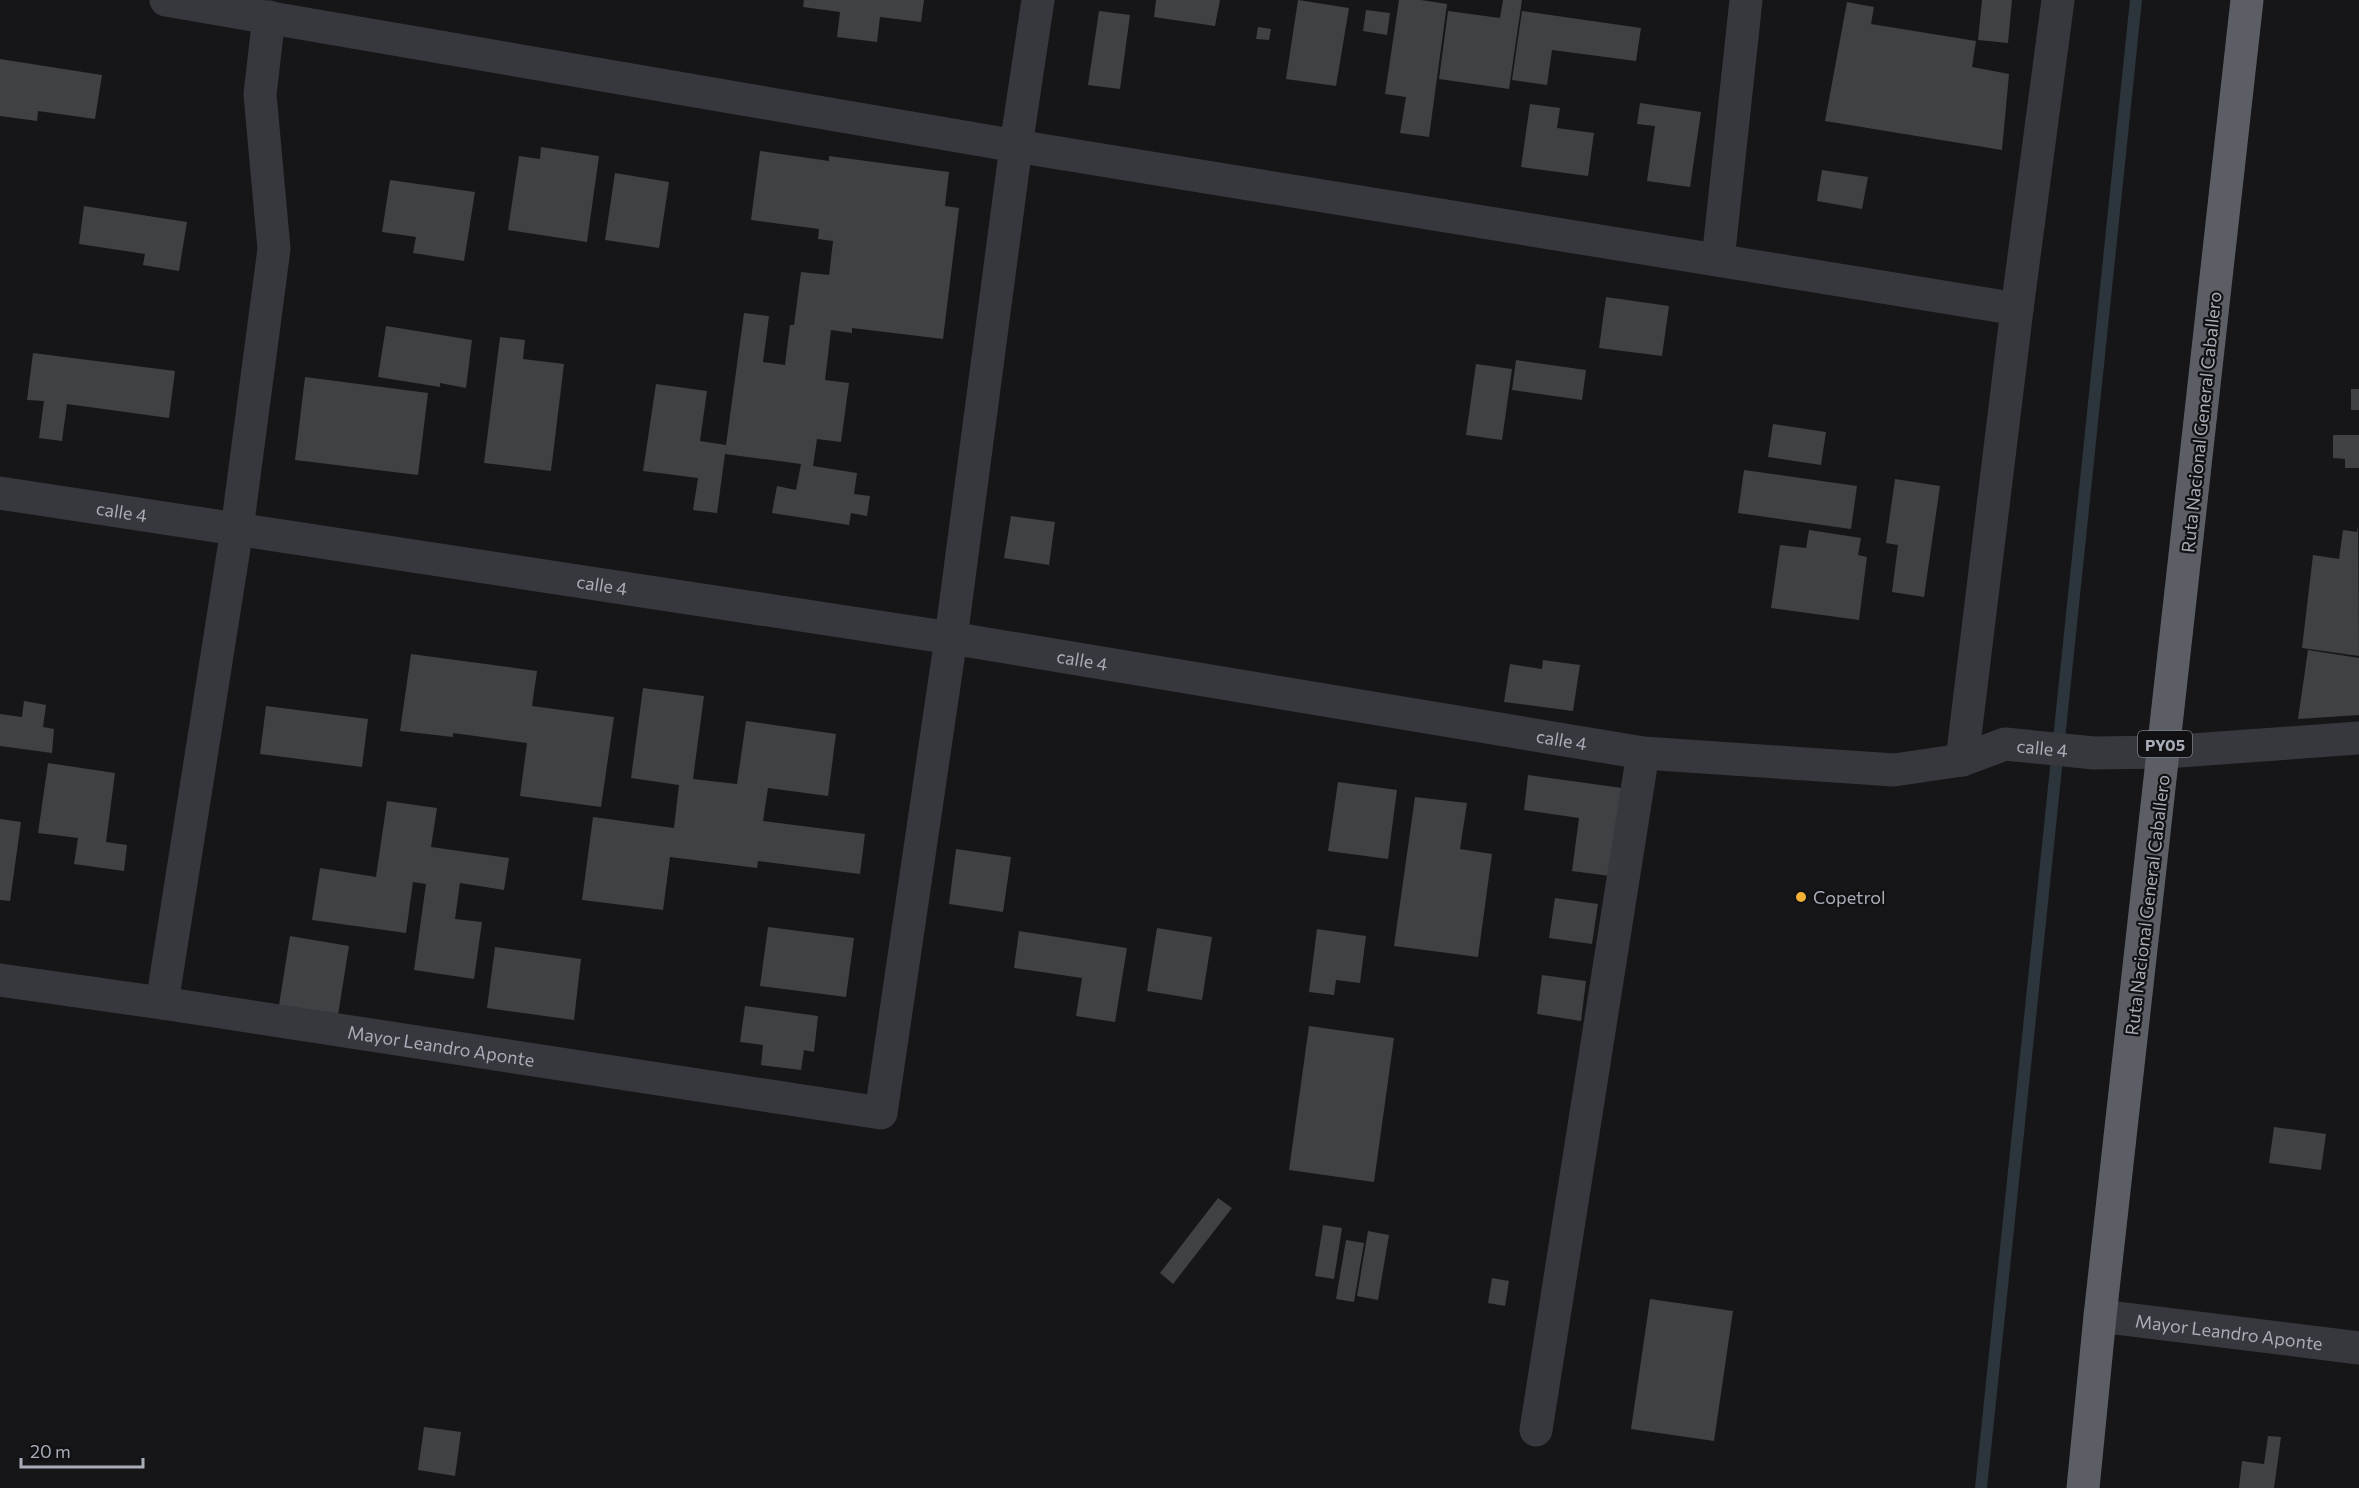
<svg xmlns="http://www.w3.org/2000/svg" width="2359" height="1488" font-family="Commissioner,sans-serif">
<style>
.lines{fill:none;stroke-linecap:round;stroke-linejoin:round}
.stream{stroke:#2c353c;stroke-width:12}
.building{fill:#404145}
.minor{stroke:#37383d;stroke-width:33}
.trunk{stroke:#5b5e65;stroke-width:33}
.poi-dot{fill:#f2b134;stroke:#111113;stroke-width:2}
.labels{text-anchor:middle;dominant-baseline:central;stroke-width:4.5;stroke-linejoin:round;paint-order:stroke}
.shield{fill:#111113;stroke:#7b7e86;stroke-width:1.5}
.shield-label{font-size:16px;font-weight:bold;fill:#a8adb8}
.street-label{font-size:18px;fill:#a8adb8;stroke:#111113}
.poi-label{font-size:18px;fill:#a8adb8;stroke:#111113;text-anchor:start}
</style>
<rect width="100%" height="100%" fill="#161618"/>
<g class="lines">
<!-- stream -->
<path class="stream" d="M1981 1488 2136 0"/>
</g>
<!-- building -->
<path class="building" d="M804 0H924L921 22 880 17 877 42 837 37 840 12 803 7Z
M1156 0H1220L1215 26 1154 17Z
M1298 0 1349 8 1336 86 1286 79Z
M1399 0H1421L1447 4 1429 137 1400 133 1406 97 1385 94Z
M1503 0H1522L1509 89 1439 79 1448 11 1500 18Z
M1982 0H2012L2008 43 1978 40Z
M1847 2 1874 7 1871 24 1976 41 1972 67 2009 74 2002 150 1825 121Z
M1366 10 1390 13 1387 35 1363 31Z
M1099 11 1130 15 1120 89 1088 85Z
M1522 11 1641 28 1636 61 1552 50 1547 85 1512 80Z
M1258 27 1271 29 1269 40 1256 39Z
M0 59 102 75 95 119 38 111 37 121 0 116Z
M1640 103 1701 112 1690 187 1647 181 1655 126 1637 124Z
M1530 104 1560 108 1557 128 1594 133 1588 176 1521 167Z
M541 147 599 156 587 242 508 230 519 156 540 159Z
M760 151 829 161V156L949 172 945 206 959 208 943 339 852 328V333L831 330 825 380 849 383 841 442 817 439 813 466 857 473 854 494 870 496 867 516 851 513 849 525 772 513 777 486 796 490 801 464 725 454 717 513 693 510 698 478 643 471 656 384 707 391 700 441 726 445 744 313 769 316 763 362 785 365 790 325H794L801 272 829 275 833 241 818 239 819 229 751 220Z
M1822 170 1868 177 1862 209 1817 201Z
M615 173 669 182 659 248 605 240Z
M390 180 475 192 464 261 413 253 416 237 382 232Z
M84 206 187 222 179 271 143 265 145 254 79 244Z
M1606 297 1669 306 1662 356 1599 348Z
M386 326 472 340 466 388 440 383V387L378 377Z
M500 337 525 340 523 359 564 364 551 471 484 463Z
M33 353 175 371 169 418 67 404 62 441 39 438 44 401 27 400Z
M1516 360 1586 370 1582 400 1512 390Z
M1476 364 1512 369 1502 440 1466 435Z
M305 377 428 393 418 475 295 460Z
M2351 389H2359V410H2351Z
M1773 424 1826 432 1821 465 1768 457Z
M2333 435H2359V468H2345V459L2333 458Z
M1744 470 1857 486 1851 529 1738 513Z
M1895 479 1940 486 1924 597 1892 592 1898 545 1886 543Z
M1011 516 1055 522 1049 565 1004 558Z
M2358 525 2359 656 2302 648 2313 555 2339 559 2343 530 2357 532Z
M1809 530 1861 538 1858 555 1867 557 1859 620 1771 608 1780 545 1806 548Z
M2308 650 2359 658V715L2298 719Z
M411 654 537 671 532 706 614 717 601 807 520 796 527 743 453 733V737L400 731Z
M1543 660 1580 665 1573 711 1504 702 1510 664 1542 669Z
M643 688 704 696 693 779 737 784 746 721 836 734 828 796 768 788 763 821 865 834 860 874 758 861 757 868 670 857 663 910 582 900 593 817 674 828 679 785 631 778Z
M24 701 46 705 43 727 54 729 52 753 0 746V714L22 717Z
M266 706 368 719 362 767 260 754Z
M48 763 115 773 106 842 127 845 124 871 74 864 78 838 38 833Z
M1528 775 1622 788 1610 876 1572 871 1579 818 1524 810Z
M1338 782 1397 790 1388 859 1328 851Z
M1415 797 1467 803 1460 849 1492 854 1478 957 1394 946Z
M387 801 437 808 431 847 509 858 504 890 460 883 455 919 482 922 474 979 414 970 426 884 413 882 406 933 312 920 320 868 376 877Z
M0 819 21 822 10 901 0 900Z
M956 849 1011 857 1003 912 949 904Z
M1555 898 1598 904 1592 944 1549 938Z
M768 927 854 938 846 997 760 986Z
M1157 928 1212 937 1202 1000 1147 991Z
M1317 929 1366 936 1360 983 1336 980 1334 995 1309 992Z
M1019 931 1127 948 1115 1022 1076 1016 1082 978 1014 968Z
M290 936 349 946 338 1015 279 1005Z
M495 947 581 959 574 1020 487 1008Z
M1542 975 1586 981 1581 1021 1537 1014Z
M745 1006 818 1016 814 1052 804 1050 801 1070 761 1065 763 1045 740 1042Z
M1309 1026 1394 1038 1374 1182 1289 1170Z
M2274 1127 2326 1134 2321 1170 2269 1163Z
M1218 1198 1232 1208 1173 1284 1160 1273Z
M1323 1225 1342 1228 1334 1279 1315 1276Z
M1368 1231 1389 1235 1378 1300 1357 1296Z
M1346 1240 1364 1243 1354 1302 1336 1299Z
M1492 1278 1509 1281 1505 1306 1488 1303Z
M1650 1299 1733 1311 1714 1441 1631 1429Z
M424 1427 461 1432 455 1476 418 1470Z
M2268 1436 2281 1437 2274 1488H2239L2242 1461 2264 1464Z"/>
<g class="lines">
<!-- minor -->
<g class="minor">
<path d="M166 0 1016 146 2017 309"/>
<path d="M1718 260 1746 0"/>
<path id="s1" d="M0 493 951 638 1643 753 1894 770 1962 760 2005 744 2094 753 2165 752 2359 738"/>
<path d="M1962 760 2017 309 2058 0"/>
<path id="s2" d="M0 980 162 1003 881 1113 951 638 1016 146 1038 0"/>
<path d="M162 1003 237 529 274 249 260 94 269 17"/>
<path id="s3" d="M2100 1316 2359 1348"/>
<path d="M1536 1430 1643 753"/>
</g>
<!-- trunk -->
<path class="trunk" d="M2083 1488 2100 1316 2247 0"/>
</g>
<!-- markers -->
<circle class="poi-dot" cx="1801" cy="897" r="6"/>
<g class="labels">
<!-- shield labels -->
<rect class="shield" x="2138" y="731" width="54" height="26" rx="4.5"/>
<g class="shield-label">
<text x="2165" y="744">PY05</text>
</g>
<!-- street labels -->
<g class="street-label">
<text transform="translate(2201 422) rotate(-84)">Ruta Nacional General Caballero</text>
<text stroke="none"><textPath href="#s1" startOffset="123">calle 4</textPath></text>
<text stroke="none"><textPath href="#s1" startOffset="609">calle 4</textPath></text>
<text stroke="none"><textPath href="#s1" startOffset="1095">calle 4</textPath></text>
<text stroke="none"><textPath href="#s1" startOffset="1581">calle 4</textPath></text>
<text stroke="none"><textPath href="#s1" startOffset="2067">calle 4</textPath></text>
<text transform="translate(2147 905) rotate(-83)">Ruta Nacional General Caballero</text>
<text stroke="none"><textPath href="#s2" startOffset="446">Mayor Leandro Aponte</textPath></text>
<text stroke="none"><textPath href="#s3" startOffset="130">Mayor Leandro Aponte</textPath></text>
</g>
<!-- poi labels -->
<g class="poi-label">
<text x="1813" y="897">Copetrol</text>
</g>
</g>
<!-- scale -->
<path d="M21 1458v9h122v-9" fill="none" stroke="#a8adb8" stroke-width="3"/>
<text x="30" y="1458" font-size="18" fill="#a8adb8" stroke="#111113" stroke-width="4.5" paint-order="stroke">20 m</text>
</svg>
